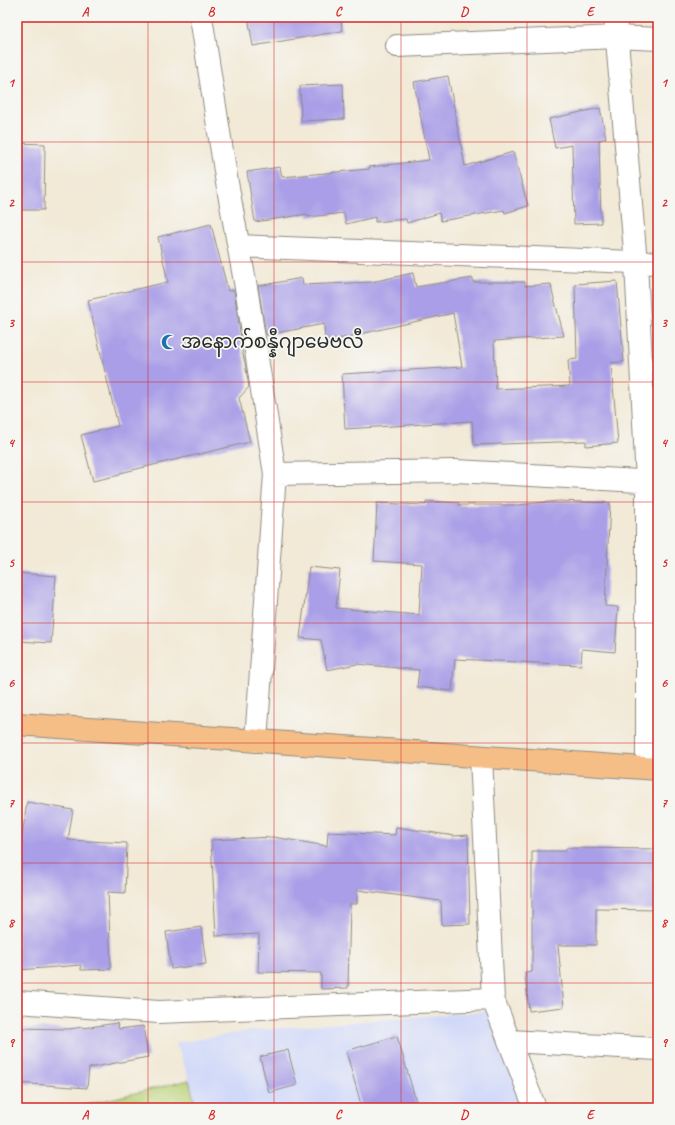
<svg xmlns="http://www.w3.org/2000/svg" width="675" height="1125" font-family="Caveat,'Noto Sans Myanmar',sans-serif">
<style>
.built{fill:#d1d9f9}
.green{fill:#bad074;stroke:#727e50}
.building{fill:#a99ee7}
.lines{fill:none;stroke-linecap:round;stroke-linejoin:round}
.minor-casing{stroke:#8e8a80;stroke-width:24}
.major-casing{stroke:#8e8a80;stroke-width:24}
.minor{stroke:#fff;stroke-width:22}
.major{stroke:#f6be87;stroke-width:22}
.grid{fill:none;stroke:#d62828;stroke-width:1;stroke-opacity:0.55}
.labels{text-anchor:middle;dominant-baseline:central;stroke-width:3.5;stroke-linejoin:round;paint-order:stroke}
.poi-label{font-size:19px;fill:#2b2b2b;stroke:#f6f6f2;text-anchor:start}
.neatline{fill:none;stroke:#d62828;stroke-width:1.5}
.grid-label{font-size:13px;text-anchor:middle;font-weight:bold;fill:#d62828}
</style>
<rect width="100%" height="100%" fill="#f6f6f2"/>
<filter id="ink" filterUnits="userSpaceOnUse"><feTurbulence type="fractalNoise" baseFrequency=".025" numOctaves="2"/><feDisplacementMap in="SourceGraphic" scale="8" xChannelSelector="R" yChannelSelector="G"/><feConvolveMatrix kernelMatrix="1 2 1 2 8 2 1 2 1" color-interpolation-filters="sRGB"/></filter>
<filter id="wash" filterUnits="userSpaceOnUse"><feTurbulence type="fractalNoise" baseFrequency=".012" numOctaves="4" result="noise"/><feDisplacementMap in="SourceGraphic" scale="16" xChannelSelector="R" yChannelSelector="G"/><feGaussianBlur stdDeviation="0.9" result="paint"/><feColorMatrix in="noise" values="0 0 0 0 0 0 0 0 0 0 0 0 0 0 0 0 0 1.4 0 .05"/><feComposite in="paint" operator="in"/></filter>
<g filter="url(#wash)">
<rect width="100%" height="100%" fill="#f2e9d6"/>
<!-- built -->
<path class="built" d="M486 1011 528 1108H196L189 1080 176 1043 255 1030Z"/>
<!-- green -->
<path class="green" d="M189 1080 196 1108H73Z"/>
<g id="blocks">
<!-- building -->
<path class="building" d="M248 17H341L342 31 253 46Z
M448 76 465 166 513 152 528 206 505 213 504 210 441 221 439 213 407 223 406 219 375 222V217L346 224 344 213 308 217V214L255 222 247 172 280 167 282 177 369 169V167L429 160 414 82Z
M343 84 344 119 301 121 300 86Z
M600 108 606 138 599 140 601 223 574 224 572 145 555 148 549 119Z
M17 143 45 144 44 210H17Z
M211 224 228 291 234 290 241 339H239L245 363 249 387 239 398 250 442 120 473V475L93 481 81 435 118 426 88 300 168 282 158 237Z
M413 273 416 287 473 278V282H525V286L551 284 552 291 564 336 494 341 496 389 570 386 568 360 577 359 575 284 617 281 624 362 611 363 618 443 586 446V441L474 445 472 421 345 429 342 374 462 367 453 313 343 338 325 340 324 324 266 335 258 286 302 278 303 285 372 282Z
M426 501 459 503V505H517L559 501 610 503 605 606 618 607 615 652 582 649 581 665 455 659 452 691 417 687 419 670 357 664 327 670 321 640 300 638 309 567 340 570 336 608 419 615 422 564 374 561 377 503 426 505Z
M17 573 56 576 51 643 17 641Z
M27 802 73 810 68 840 127 843 125 893 108 892 111 969 81 970V965L19 970 17 949V870Z
M396 827 455 836 468 835 470 924 442 925 441 901 357 890V904H350L348 988 321 989V973L258 972 259 934 216 936 211 840 273 837 327 846 328 832 395 835Z
M566 848 658 849V910L596 909V945H558L564 1007 529 1011 525 973 532 972V851H566Z
M201 927 206 964 171 969 166 932Z
M117 1023 119 1029 143 1026 148 1057 89 1068 87 1088 17 1083 18 1028 69 1029 83 1027V1028Z
M397 1036 418 1108H362L346 1051Z
M288 1050 297 1085 269 1093 260 1057Z"/>
</g>
</g>
<g filter="url(#ink)">
<use href="#blocks" fill-opacity="0" stroke="#8e8a80" stroke-width="1"/>
<g class="lines">
<defs>
<path id="minor" d="M201 17 226 177 247 293 275 474 256 741
M615 17 636 263 647 482V768
M397 46 617 37 658 39
M239 246 658 263
M275 474 456 471 658 482
M481 757 493 999 535 1108
M17 1002 159 1012 493 999
M509 1041 658 1049"/>
<path id="major" d="M17 724 658 769"/>
</defs>
<!-- minor casing -->
<use href="#minor" class="minor-casing"/>
<!-- major casing -->
<use href="#major" class="major-casing"/>
<!-- minor -->
<use href="#minor" class="minor"/>
<!-- major -->
<use href="#major" class="major"/>
</g>
</g>
<!-- grid -->
<path class="grid" d="M148 17V1108M274 17V1108M401 17V1108M527 17V1108M17 142H658M17 262H658M17 382H658M17 502H658M17 623H658M17 743H658M17 863H658M17 983H658"/>
<!-- icons -->
<defs>
<symbol id="mosque-bare" viewBox="-9 -9 18 18"><path d="M3.5-4.9A6 6 0 1 0 3.5 4.9A5 5 0 1 1 3.5-4.9Z" fill="#1f6fb2" stroke="#f6f6f2" stroke-width="2.5" paint-order="stroke"/></symbol>
</defs>
<g fill-rule="evenodd">
<use href="#mosque-bare" x="158" y="331" width="22" height="22"/>
</g>
<g class="labels">
<!-- poi labels -->
<g class="poi-label">
<text x="181" y="342">အနောက်စန္နီဂျာမေဗလီ</text>
</g>
</g>
<!-- margin -->
<rect width="675" height="1125" fill="none" stroke="#f6f6f2" stroke-width="44"/>
<rect x="22" y="22" width="631" height="1081" class="neatline"/>
<g class="grid-label">
<text x="85" y="16">A</text>
<text x="211" y="16">B</text>
<text x="338" y="16">C</text>
<text x="464" y="16">D</text>
<text x="590" y="16">E</text>
<text x="11" y="87">1</text>
<text x="664" y="87">1</text>
<text x="11" y="207">2</text>
<text x="664" y="207">2</text>
<text x="11" y="327">3</text>
<text x="664" y="327">3</text>
<text x="11" y="447">4</text>
<text x="664" y="447">4</text>
<text x="11" y="567">5</text>
<text x="664" y="567">5</text>
<text x="11" y="687">6</text>
<text x="664" y="687">6</text>
<text x="11" y="807">7</text>
<text x="664" y="807">7</text>
<text x="11" y="927">8</text>
<text x="664" y="927">8</text>
<text x="11" y="1047">9</text>
<text x="664" y="1047">9</text>
<text x="85" y="1119">A</text>
<text x="211" y="1119">B</text>
<text x="338" y="1119">C</text>
<text x="464" y="1119">D</text>
<text x="590" y="1119">E</text>
</g>
</svg>
